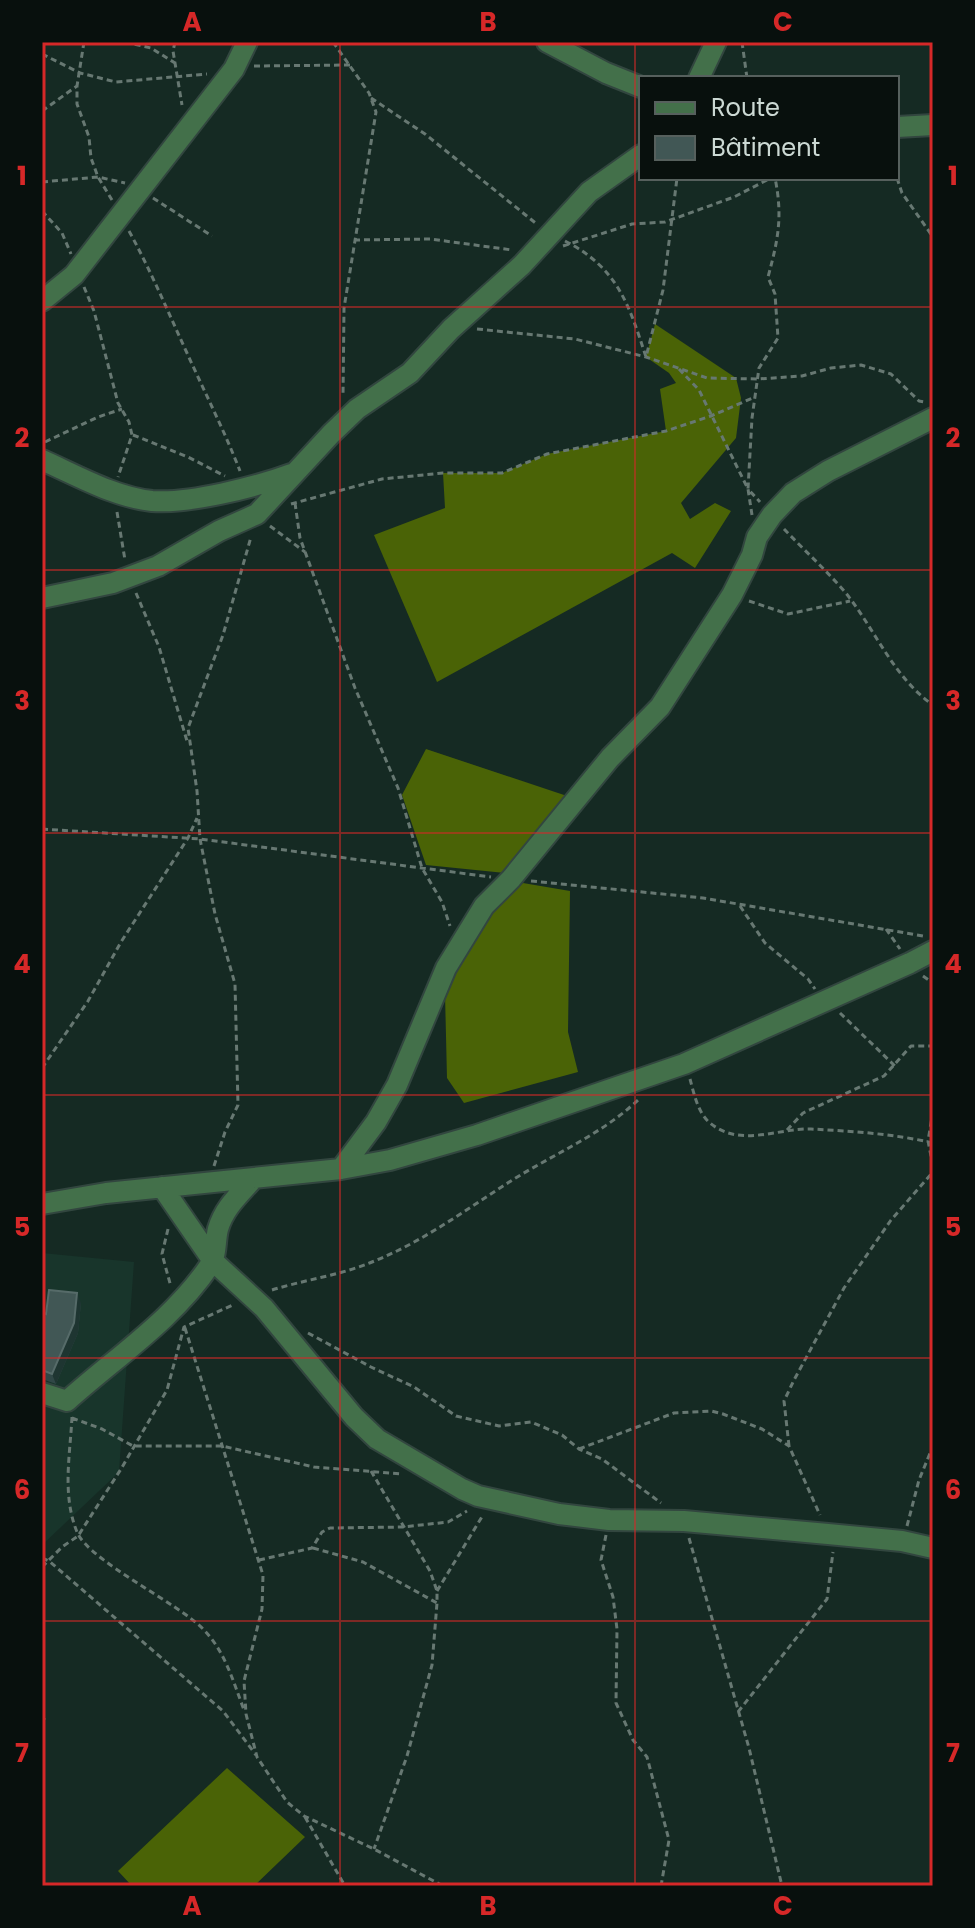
<svg xmlns="http://www.w3.org/2000/svg" width="975" height="1928" font-family="Poppins,sans-serif">
<style>
.built{fill:#18352b}
.forest{fill:#4a6306}
.lines{fill:none;stroke-linecap:round;stroke-linejoin:round}
.minor-casing{stroke:#32463f;stroke-width:24}
.path{stroke:#677872;stroke-width:3;stroke-dasharray:6 4;stroke-linecap:butt}
.minor{stroke:#43704a;stroke-width:20}
.wall{fill:#304746}
.shaded-wall{fill:#1e3531}
.building{fill:#415755;stroke:#566b69;stroke-width:2}
.grid{fill:none;stroke:#d62828;stroke-width:2;stroke-opacity:0.55}
.neatline{fill:none;stroke:#d62828;stroke-width:3}
.grid-label{font-size:26px;text-anchor:middle;font-weight:bold;fill:#d62828}
</style>
<rect width="100%" height="100%" fill="#152a23"/>
<!-- built -->
<path class="built" d="M42 1253 134 1262 119 1472 42 1545Z"/>
<!-- forest -->
<path class="forest" d="M655 324 736 378 741 398 736 438 681 503 690 519 715 503 731 511 695 568 672 553 437 682 374 535 445 508 443 473H502L547 454 666 431 660 389 676 383 669 373 646 357Z
M426 749 582 801 514 874 426 865 402 795Z
M523 883 570 891 568 1032 578 1072 464 1103 447 1078 445 994 485 919Z
M227 1768 305 1837 254 1886H132L118 1871Z"/>
<g class="lines">
<defs>
<path id="minor" d="M547 42 606 73 641 87
M699 78 716 42
M897 127 933 125
M42 301 74 275 234 69 247 42
M42 460C76 475 114 497 152 501 189 504 256 487 291 474
M42 598 113 583 158 566 219 531 257 514 331 434 357 409 410 373 451 329 522 265 589 192 641 155
M341 1169 376 1122 397 1085 446 968 484 906 511 879 610 758 660 707 732 595 752 555 757 537 772 515 793 493 828 471 933 418
M162 1187 213 1261 264 1308 354 1417 377 1439 462 1489 478 1496 559 1514 609 1520 684 1521 828 1534 902 1541 933 1548
M42 1204 106 1193 341 1169 390 1160 477 1135 684 1064 910 963 933 951
M42 1393 67 1401C116 1357 173 1320 210 1265 217 1255 215 1240 218 1229 224 1208 239 1195 253 1179"/>
</defs>
<!-- minor casing -->
<use href="#minor" class="minor-casing"/>
<!-- path -->
<path class="path" d="M84 42 77 86V104L89 137 91 158 98 177 112 200
M125 42 151 48 175 63
M175 42 173 51 182 105
M333 42 369 93 376 112 344 308 343 396
M742 42 747 78
M42 54 80 73 116 82 207 74
M254 66 350 65
M371 98 425 134 538 225
M42 111 77 86
M897 178 902 193 933 237
M42 182 98 177 125 183
M153 198 212 236
M42 211 62 233 71 254
M129 231C151 271 168 312 187 353 205 393 224 430 240 471
M354 240 430 239 512 250
M565 241C618 268 629 305 646 357L663 290 677 178
M563 246 632 224 665 222 734 197 771 178
M84 287 94 311 118 403 129 422 132 435 118 477
M477 329 575 339 646 357 707 378 758 379 802 376 831 368 861 365 891 374 919 401 925 402
M679 369 699 390 748 489 752 418 759 368 778 338 775 294 768 277C778 240 783 217 775 178
M133 435 188 457 225 476
M45 442 98 417 122 409
M295 503 300 538 355 688 398 788 422 868 442 902 450 926
M291 504 382 479 443 473H502L547 454 666 431 711 416 755 397
M117 512 125 560
M752 515 748 489 760 502
M270 526 305 552
M784 529C804 550 826 570 845 592 875 629 893 677 933 705
M136 593 159 647 187 741
M749 601 788 614 850 601
M42 829 200 839 491 877
M531 881 703 898 923 936
M740 906 765 943 808 979 815 989
M886 929 900 949
M923 976 933 983
M840 1013 895 1066
M42 1068 88 1001 121 942 188 838 197 818
M690 1079C694 1094 698 1113 710 1123 740 1148 778 1128 811 1129 851 1131 895 1134 933 1143
M933 1111 928 1141 933 1166
M787 1130 803 1113 884 1076 911 1046H933
M214 1166 225 1132 238 1105 235 984 215 914 200 839 197 791 188 728 223 635 251 537
M168 1229 162 1254 171 1287
M272 1290C304 1280 341 1275 372 1262 423 1242 468 1208 514 1179 556 1153 602 1134 638 1100
M185 1328 263 1575 262 1609 244 1681 246 1714 257 1757 287 1802 304 1816 374 1849 443 1886
M308 1333 371 1367 414 1387 456 1416 499 1426 531 1422 562 1435 579 1449 602 1459 661 1503
M72 1417C70 1456 62 1495 77 1532 89 1561 178 1603 203 1629 225 1651 233 1681 244 1710
M72 1418 102 1429 133 1446H222L314 1467 403 1474
M789 1446 784 1401 794 1380 844 1288 891 1220 933 1172
M579 1449 674 1413 711 1411 723 1414 762 1429 789 1446 820 1515
M371 1471 430 1571 437 1591V1603L432 1665 407 1756 374 1849
M907 1526 919 1480 933 1446
M606 1535 601 1560 613 1597 617 1629 616 1703 633 1740 647 1757 669 1840 661 1886
M689 1538 749 1748 782 1886
M313 1548 363 1562 437 1603
M42 1558 49 1561 223 1711 256 1755
M259 1560 312 1548 322 1532 330 1528 403 1527 448 1522 467 1511
M42 1567 62 1547 78 1536 121 1469 167 1390 184 1327 235 1304
M437 1591 483 1515
M738 1712 827 1599 833 1552
M42 1718 45 1720
M305 1817 345 1886"/>
<!-- minor -->
<use href="#minor" class="minor"/>
</g>
<!-- wall -->
<path class="wall" d="M81 1303 78 1333 56 1384 42 1379V1312L46 1314Z"/>
<!-- shaded-wall -->
<path class="shaded-wall" d="M77 1293 81 1303 78 1333 56 1384 52 1374Z"/>
<!-- building -->
<path class="building" d="M49 1290 77 1293 74 1323 52 1374 42 1370V1312L46 1314Z"/>
<!-- grid -->
<path class="grid" d="M340 42V1886M635 42V1886M42 307H933M42 570H933M42 833H933M42 1095H933M42 1358H933M42 1621H933"/>
<!-- border -->
<rect width="975" height="1928" fill="none" stroke="#08100d" stroke-width="88"/>
<!-- legend -->
<rect x="639" y="76" width="260" height="104" fill="#08100d" stroke="#56605d" stroke-width="2"/>
<rect x="655" y="102" width="40" height="12" fill="#43704a" stroke="#56605d" stroke-width="2"/>
<text x="711" y="116" font-size="24" fill="#ccd9d4">Route</text>
<rect x="655" y="136" width="40" height="24" fill="#415755" stroke="#56605d" stroke-width="2"/>
<text x="711" y="156" font-size="24" fill="#ccd9d4">Bâtiment</text>
<rect x="44" y="44" width="887" height="1840" class="neatline"/>
<g class="grid-label">
<text x="192" y="31">A</text>
<text x="488" y="31">B</text>
<text x="783" y="31">C</text>
<text x="22" y="185">1</text>
<text x="953" y="185">1</text>
<text x="22" y="447">2</text>
<text x="953" y="447">2</text>
<text x="22" y="710">3</text>
<text x="953" y="710">3</text>
<text x="22" y="973">4</text>
<text x="953" y="973">4</text>
<text x="22" y="1236">5</text>
<text x="953" y="1236">5</text>
<text x="22" y="1499">6</text>
<text x="953" y="1499">6</text>
<text x="22" y="1762">7</text>
<text x="953" y="1762">7</text>
<text x="192" y="1915">A</text>
<text x="488" y="1915">B</text>
<text x="783" y="1915">C</text>
</g>
</svg>
